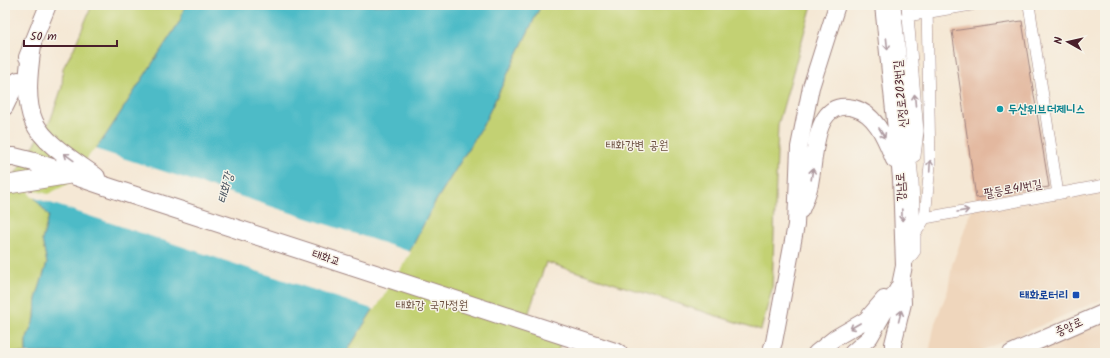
<svg xmlns="http://www.w3.org/2000/svg" width="1110" height="358" font-family="Kalam,'Poor Story',sans-serif">
<style>
.built{fill:#efd6bc}
.green{fill:#c3d173;stroke:#86784f}
.water{fill:#4dbbc7;stroke:#4c6d79}
.pier{fill:#f5e8d5}
.building{fill:#e3b89f}
.lines{fill:none;stroke-linecap:round;stroke-linejoin:round}
.street-casing{stroke:#a08480;stroke-width:12}
.secondary-casing{stroke:#a08480;stroke-width:18}
.primary-casing{stroke:#a08480;stroke-width:20}
.street{stroke:#fff;stroke-width:11}
.secondary{stroke:#fff;stroke-width:16}
.primary{stroke:#fff;stroke-width:18}
.oneway{stroke:#ae9aa0}
.culture-dot{fill:#0f9aa8;stroke:#f7f3e8;stroke-width:1.5}
.transit-dot{fill:#1a4fb4;stroke:#f7f3e8;stroke-width:1.5}
.labels{text-anchor:middle;dominant-baseline:central;stroke-width:3;stroke-linejoin:round;paint-order:stroke}
.street-label{font-size:12px;fill:#4a1f2b;stroke:#f7f3e8}
.culture-label{font-size:12px;font-weight:bold;fill:#0d838f;stroke:#f7f3e8;text-anchor:start}
.park-label{font-size:12px;fill:#684c3d;stroke:#f7f3e8}
.transit-label{font-size:12px;font-weight:bold;fill:#164399;stroke:#f7f3e8;text-anchor:end}
.water-label{font-size:13px;font-style:italic;fill:#4b5662;stroke:#f7f3e8}
</style>
<rect width="100%" height="100%" fill="#f7f3e8"/>
<filter id="ink" filterUnits="userSpaceOnUse"><feTurbulence type="fractalNoise" baseFrequency=".025" numOctaves="2"/><feDisplacementMap in="SourceGraphic" scale="8" xChannelSelector="R" yChannelSelector="G"/><feConvolveMatrix kernelMatrix="1 2 1 2 8 2 1 2 1" color-interpolation-filters="sRGB"/></filter>
<filter id="wash" filterUnits="userSpaceOnUse"><feTurbulence type="fractalNoise" baseFrequency=".012" numOctaves="4" result="noise"/><feDisplacementMap in="SourceGraphic" scale="16" xChannelSelector="R" yChannelSelector="G"/><feGaussianBlur stdDeviation="0.9" result="paint"/><feColorMatrix in="noise" values="0 0 0 0 0 0 0 0 0 0 0 0 0 0 0 0 0 1.4 0 .05"/><feComposite in="paint" operator="in"/></filter>
<g filter="url(#wash)">
<rect width="100%" height="100%" fill="#f5e8d5"/>
<!-- built -->
<path class="built" d="M1105 186V298L976 353H929L935 323 948 290 952 265 976 198 1049 187Z
M1105 320V353H1031Z"/>
<!-- green -->
<path class="green" d="M92 5H185L180 21 106 135 49 216 42 240 47 263 36 299 35 318 26 340V353H5V190L51 119 62 87 63 68 74 48Z
M541 5H812L778 125 772 289 761 330 546 262 528 315 566 328 557 353H346L412 247 434 204 482 127Z"/>
<!-- water -->
<path class="water" d="M185 5H541L482 127 434 204 412 247 346 353H26V340L35 318 36 299 47 263 42 240 49 216 30 192 49 196 69 186 106 135 180 21Z"/>
<!-- pier -->
<path class="pier" d="M95 148 101 151 411 252 375 310 32 197 29 193V191L31 190 48 194 68 184Z"/>
<g id="blocks">
<!-- building -->
<path class="building" d="M1022 21 1049 187 976 198 952 31Z"/>
</g>
</g>
<g filter="url(#ink)">
<use href="#blocks" fill-opacity="0" stroke="#a08480" stroke-width="1"/>
<g class="lines">
<defs>
<path id="street" d="M895 5 913 181 915 234V251L904 266
M907 5 918 131 915 156
M1029 5 1058 194
M907 16 971 5
M925 218 1105 185
M915 234 925 218 930 165 927 5"/>
<path id="secondary" d="M27 57 48 5
M5 107 18 80
M801 210C806 199 810 189 811 178 816 153 814 98 854 108 877 114 886 141 894 160
M770 353 774 342 796 225 799 147 811 87 837 5
M816 353 835 338 866 320 884 299
M852 353 870 337 900 285 904 266 901 178 883 5
M893 353V344L903 303 902 282
M1011 353 1105 312"/>
<path id="primary" d="M32 45C29 68 24 100 34 122 45 145 76 162 96 177
M5 92 17 82
M5 157H14L34 162 111 188 618 353
M5 185 67 175"/>
</defs>
<!-- street casing -->
<use href="#street" class="street-casing"/>
<!-- secondary casing -->
<use href="#secondary" class="secondary-casing"/>
<!-- primary casing -->
<use href="#primary" class="primary-casing"/>
<!-- street -->
<use href="#street" class="street"/>
<!-- secondary -->
<use href="#secondary" class="secondary"/>
<!-- primary -->
<use href="#primary" class="primary"/>
</g>
<!-- one-way arrows -->
<defs><path id="oneway-shaft" d="M-6 0H5M1.5-3L5.5 0L1.5 3" fill="none" stroke-width="1.6" stroke-linecap="round" stroke-linejoin="round"/></defs>
<g class="oneway">
<use href="#oneway-shaft" transform="translate(887 44) rotate(84)"/>
<use href="#oneway-shaft" transform="translate(915 100) rotate(-95)"/>
<use href="#oneway-shaft" transform="translate(882 133) rotate(59)"/>
<use href="#oneway-shaft" transform="translate(69 157) rotate(-144)"/>
<use href="#oneway-shaft" transform="translate(930 166) rotate(-87)"/>
<use href="#oneway-shaft" transform="translate(812 174) rotate(-82)"/>
<use href="#oneway-shaft" transform="translate(963 211) rotate(-10)"/>
<use href="#oneway-shaft" transform="translate(902 215) rotate(88)"/>
<use href="#oneway-shaft" transform="translate(900 316) rotate(-76)"/>
<use href="#oneway-shaft" transform="translate(855 326) rotate(150)"/>
</g>
</g>
<!-- markers -->
<circle class="culture-dot" cx="1000" cy="109" r="4"/>
<rect class="transit-dot" x="1072" y="291" width="8" height="8" rx="2"/>
<g class="labels">
<!-- street labels -->
<g class="street-label">
<text transform="translate(901 94) rotate(-95)">신정로203번길</text>
<text transform="translate(901 187) rotate(-93)">강남로</text>
<text transform="translate(1013 189) rotate(-10)">팔등로41번길</text>
<text transform="translate(326 258) rotate(18)">태화교</text>
<text transform="translate(1069 327) rotate(-24)">중앙로</text>
</g>
<!-- culture labels -->
<g class="culture-label">
<text x="1008" y="109">두산위브더제니스</text>
</g>
<!-- park labels -->
<g class="park-label">
<text x="637" y="145">태화강변 공원</text>
<text x="432" y="305">태화강 국가정원</text>
</g>
<!-- transit labels -->
<g class="transit-label">
<text x="1068" y="295">태화로터리</text>
</g>
<!-- water labels -->
<g class="water-label">
<text transform="translate(226 188) rotate(-76)">태화강</text>
</g>
</g>
<!-- margin -->
<rect width="1110" height="358" fill="none" stroke="#f7f3e8" stroke-width="20"/>
<!-- north arrow -->
<g transform="translate(1068 42) rotate(278)" stroke="#f7f3e8" stroke-width="3" paint-order="stroke">
<path d="M0-3L7 15L0 10L-7 15Z" fill="#4a1f2b"/>
<text y="-6" font-size="11" font-weight="bold" text-anchor="middle" fill="#4a1f2b">N</text>
</g>
<!-- scale -->
<path d="M24 40v6h93v-6" fill="none" stroke="#4a1f2b" stroke-width="2"/>
<text x="30" y="40" font-size="12" fill="#4a1f2b" stroke="#f7f3e8" stroke-width="3" paint-order="stroke">50 m</text>
</svg>
